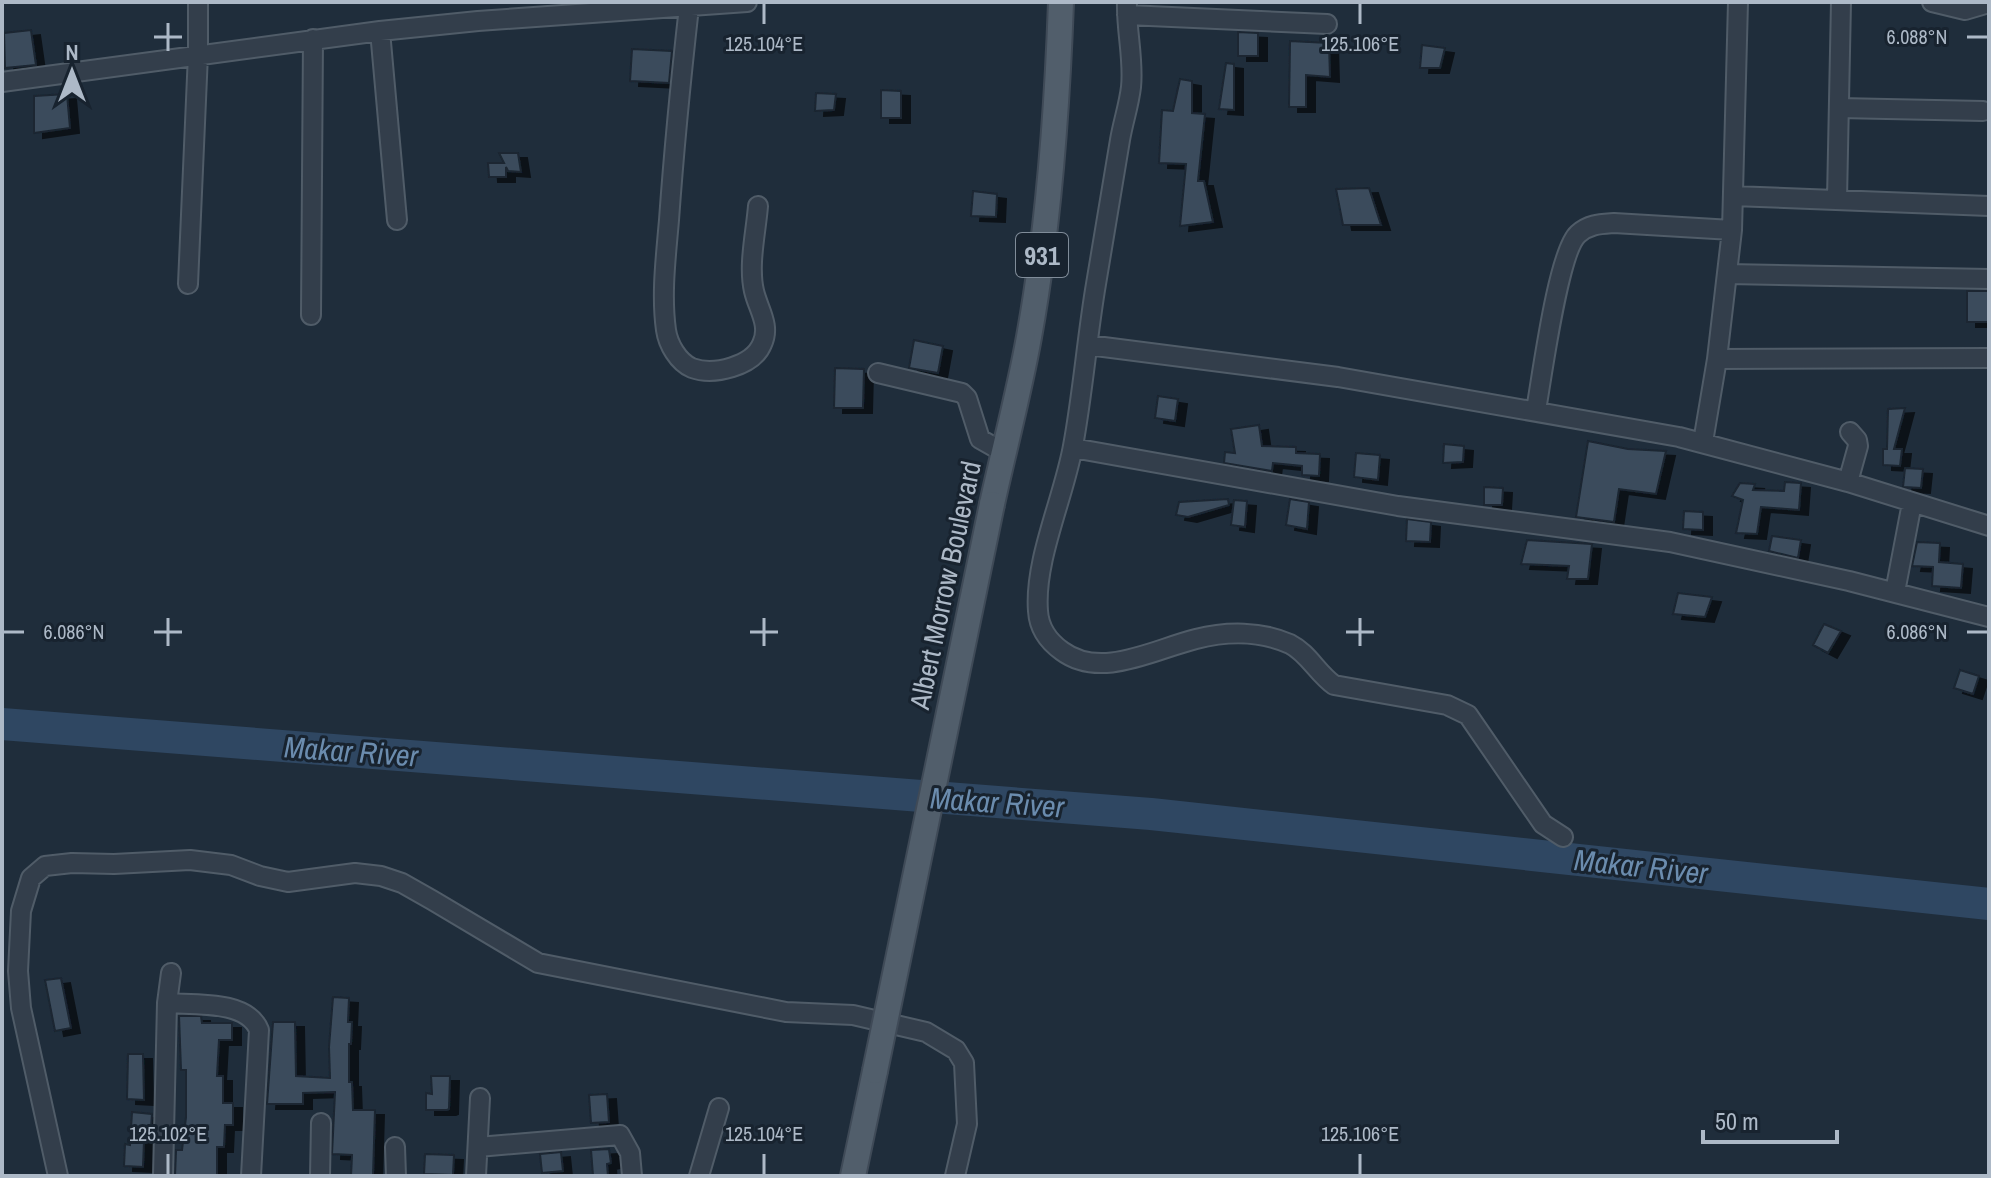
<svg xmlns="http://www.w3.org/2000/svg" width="1991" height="1178" font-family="'Archivo Narrow',sans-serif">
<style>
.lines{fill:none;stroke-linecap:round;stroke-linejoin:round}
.river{stroke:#2f4762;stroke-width:32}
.building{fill:#3b4b5b;stroke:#1a2531;stroke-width:2;filter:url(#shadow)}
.minor-casing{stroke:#505c68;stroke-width:22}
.major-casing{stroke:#3f4a57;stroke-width:28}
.minor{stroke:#333e4b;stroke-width:18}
.major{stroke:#515e6b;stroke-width:24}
.major-bridge-casing{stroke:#3f4a57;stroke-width:28;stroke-linecap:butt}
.major-bridge{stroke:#515e6b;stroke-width:24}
.ticks{fill:none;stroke:#adb9c7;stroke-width:3}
.labels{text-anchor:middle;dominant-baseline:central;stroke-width:6;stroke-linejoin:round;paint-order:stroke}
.shield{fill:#18232f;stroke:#808c99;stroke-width:2}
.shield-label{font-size:26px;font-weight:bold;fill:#adb9c7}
.street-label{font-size:28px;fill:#adb9c7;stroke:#18232f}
.water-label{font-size:30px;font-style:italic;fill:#6b8cae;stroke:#18232f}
.ticks-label{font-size:20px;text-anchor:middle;fill:#adb9c7;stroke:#18232f;stroke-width:6;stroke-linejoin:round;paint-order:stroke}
</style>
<defs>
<filter id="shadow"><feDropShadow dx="9" dy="5" stdDeviation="0" flood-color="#0009"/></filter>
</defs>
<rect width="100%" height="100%" fill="#1f2d3b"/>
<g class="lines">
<!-- river -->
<path class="river" d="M2 724 1151 814 1989 904"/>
</g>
<!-- building -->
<path class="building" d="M31 30 36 65 5 68 4 33Z
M1238 32 1258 33V56H1238Z
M1290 41 1329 43 1330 77 1306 75V107H1289Z
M1422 45 1445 48 1440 68H1420Z
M632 49 672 51 669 83 630 81Z
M1226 63 1234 64V110L1219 109Z
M1180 79 1192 81V113L1205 114 1198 181H1204L1213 222 1180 226 1186 164 1159 163 1162 110 1173 111Z
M881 90 901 91V118H881Z
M816 93 836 94 834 110 815 111Z
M67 94 70 128 34 133V96Z
M499 153H518L521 172 508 171 506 167V177H489L488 163H504Z
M1369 188 1381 225H1343L1336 189Z
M973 191 997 194 996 217 971 216Z
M1967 291H1989V322H1967Z
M914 340 943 346 938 373 909 368Z
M835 368 864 369 863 408H834Z
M1158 396 1178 399 1175 421 1155 418Z
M1905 408 1894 449H1902L1900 466 1883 465V449H1887L1888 409Z
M1259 425 1262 446 1296 447V453L1320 454 1319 476 1302 475V466L1273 463 1272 471 1224 463 1225 452 1235 453 1231 429Z
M1588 441 1628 449 1666 451 1656 494 1619 489 1614 522 1576 517Z
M1444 444 1464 446 1463 462 1443 463Z
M1356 453 1380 455 1378 480 1354 477Z
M1905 468 1923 469 1921 488 1903 487Z
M1785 482 1801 483 1799 510 1761 507 1757 534 1736 533 1743 500 1732 496 1740 483 1755 484 1753 490 1784 491Z
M1484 487 1503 488 1502 505H1484Z
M1228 499 1229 505 1188 517 1176 515 1179 502Z
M1290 499 1309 502 1307 529 1286 525Z
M1234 500 1247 501 1245 527 1231 525Z
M1684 511 1703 512V530L1683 529Z
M1407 519 1431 522 1430 542 1406 541Z
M1772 536 1801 540 1798 558 1769 551Z
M1527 540 1592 544 1588 579H1567L1569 566 1521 564Z
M1917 542 1940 543 1939 562 1963 564 1961 588 1932 586 1933 567 1912 566Z
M1678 593 1712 597 1705 617 1673 614Z
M1824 624 1841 631 1828 653 1813 645Z
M1960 670 1979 676 1973 694 1954 688Z
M61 978 71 1028 55 1031 45 980Z
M333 997 349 998 348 1022H352L351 1044H349V1082H352L353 1110H375L373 1176H351L352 1155 332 1154 335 1092 303 1093V1104H267L273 1022H295L296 1076 330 1078 329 1047Z
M179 1016H201L202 1023H232V1040H219L217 1076H223V1103H233V1125H225L224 1147H217V1176H175L176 1150H182L186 1117V1070H181Z
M128 1054H143L144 1100 127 1099Z
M431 1076H450L449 1109 447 1110H426V1093L432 1094Z
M607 1094 609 1122 591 1123 589 1095Z
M132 1112 152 1114 150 1142 144 1141 143 1167 124 1166 125 1144 130 1145Z
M609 1149 611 1163 607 1164 608 1176H593L591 1150Z
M561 1152 563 1171 542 1173 540 1154Z
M425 1154 454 1155 453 1175 424 1174Z"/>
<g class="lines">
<defs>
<path id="minor" d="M1127 2C1126 30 1134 59 1131 87 1129 105 1123 122 1120 140 1112 188 1104 236 1096 284 1087 337 1083 392 1073 446 1064 497 1034 560 1038 611 1039 628 1048 641 1062 651 1101 680 1155 649 1196 639 1227 631 1261 631 1290 644 1308 653 1318 674 1334 685L1447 705 1468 715 1543 824 1563 837
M1932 2 1965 10 1989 3
M689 7C681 78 674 149 669 220 666 256 661 294 666 330 668 344 678 362 692 368 714 376 753 366 762 344 771 325 758 309 754 291 748 265 756 232 758 206
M1127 15 1327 24
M380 31 397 220
M2 82 380 31 478 21 747 2
M1839 108 1983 111
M1733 196 1989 206
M1837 199 1841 2
M1728 274 1989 279
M188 284 198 54V2
M311 315 313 39
M1088 345 1338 377 1679 437 1848 482 1989 526
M1717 359 1989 358
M878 373 962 393 967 398 980 439 1003 452
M1536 410C1542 377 1558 252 1578 234 1589 224 1601 224 1614 223L1732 230
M1703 442 1717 359 1732 230 1738 2
M1073 448 1398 506 1670 542 1849 581 1989 617
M1848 482 1858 446 1857 440 1850 432
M1895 592 1912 503
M167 1003C194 1005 247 1000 259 1030L251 1176
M395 1147 396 1176
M478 1147 620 1135 630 1153 632 1176
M58 1176 21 1008 18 971 21 911 31 878 45 866 72 863 114 864 190 860 231 865 260 876 288 882 355 873 381 876 402 883 432 900 538 963 786 1012 853 1015 926 1032 956 1050 964 1063 967 1124 955 1176
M163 1176 167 1003 171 973
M320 1176 321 1123
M476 1176 480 1098
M699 1176 719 1108"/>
<path id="major" d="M992 504C1004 449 1019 393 1029 337 1049 226 1057 114 1061 2
M853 1176 875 1071"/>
</defs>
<!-- minor casing -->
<use href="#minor" class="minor-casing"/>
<!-- major casing -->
<use href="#major" class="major-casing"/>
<!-- minor -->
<use href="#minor" class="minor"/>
<!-- major -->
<use href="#major" class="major"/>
<defs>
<path id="major-bridge" d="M875 1071 992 504"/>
</defs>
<!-- major-bridge casing -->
<use href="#major-bridge" class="major-bridge-casing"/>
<!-- major-bridge -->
<use href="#major-bridge" class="major-bridge"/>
</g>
<!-- ticks -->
<path class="ticks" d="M764 4V24M1360 4V24M168 23V51M154 37H182M1967 37H1987M168 618V646M764 618V646M1360 618V646M4 632H24M154 632H182M750 632H778M1346 632H1374M1967 632H1987M168 1154V1174M764 1154V1174M1360 1154V1174"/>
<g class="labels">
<!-- shield labels -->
<rect class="shield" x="1016" y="233" width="52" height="44" rx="6"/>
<g class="shield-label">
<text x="1042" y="255">931</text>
</g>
<!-- street labels -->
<g class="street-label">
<text transform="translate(945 585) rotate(-78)">Albert Morrow Boulevard</text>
</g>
<!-- water labels -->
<g class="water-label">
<text transform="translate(351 751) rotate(4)">Makar River</text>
<text transform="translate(997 802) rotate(4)">Makar River</text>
<text transform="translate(1641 866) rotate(6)">Makar River</text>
</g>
</g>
<g class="ticks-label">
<text x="1917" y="44">6.088°N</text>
<text x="764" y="51">125.104°E</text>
<text x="1360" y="51">125.106°E</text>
<text x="74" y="639">6.086°N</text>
<text x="1917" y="639">6.086°N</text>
<text x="168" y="1141">125.102°E</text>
<text x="764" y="1141">125.104°E</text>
<text x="1360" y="1141">125.106°E</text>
</g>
<!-- border -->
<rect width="1991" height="1178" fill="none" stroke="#adb9c7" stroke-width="8"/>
<!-- north arrow -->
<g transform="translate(72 72)" stroke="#18232f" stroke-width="6" paint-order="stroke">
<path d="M0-6L14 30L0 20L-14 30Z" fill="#adb9c7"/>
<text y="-12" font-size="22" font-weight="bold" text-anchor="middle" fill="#adb9c7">N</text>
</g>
<!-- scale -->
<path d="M1703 1130v12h134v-12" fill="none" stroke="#adb9c7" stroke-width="4"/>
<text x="1715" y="1130" font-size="24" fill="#adb9c7" stroke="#18232f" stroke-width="6" paint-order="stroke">50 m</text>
</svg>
